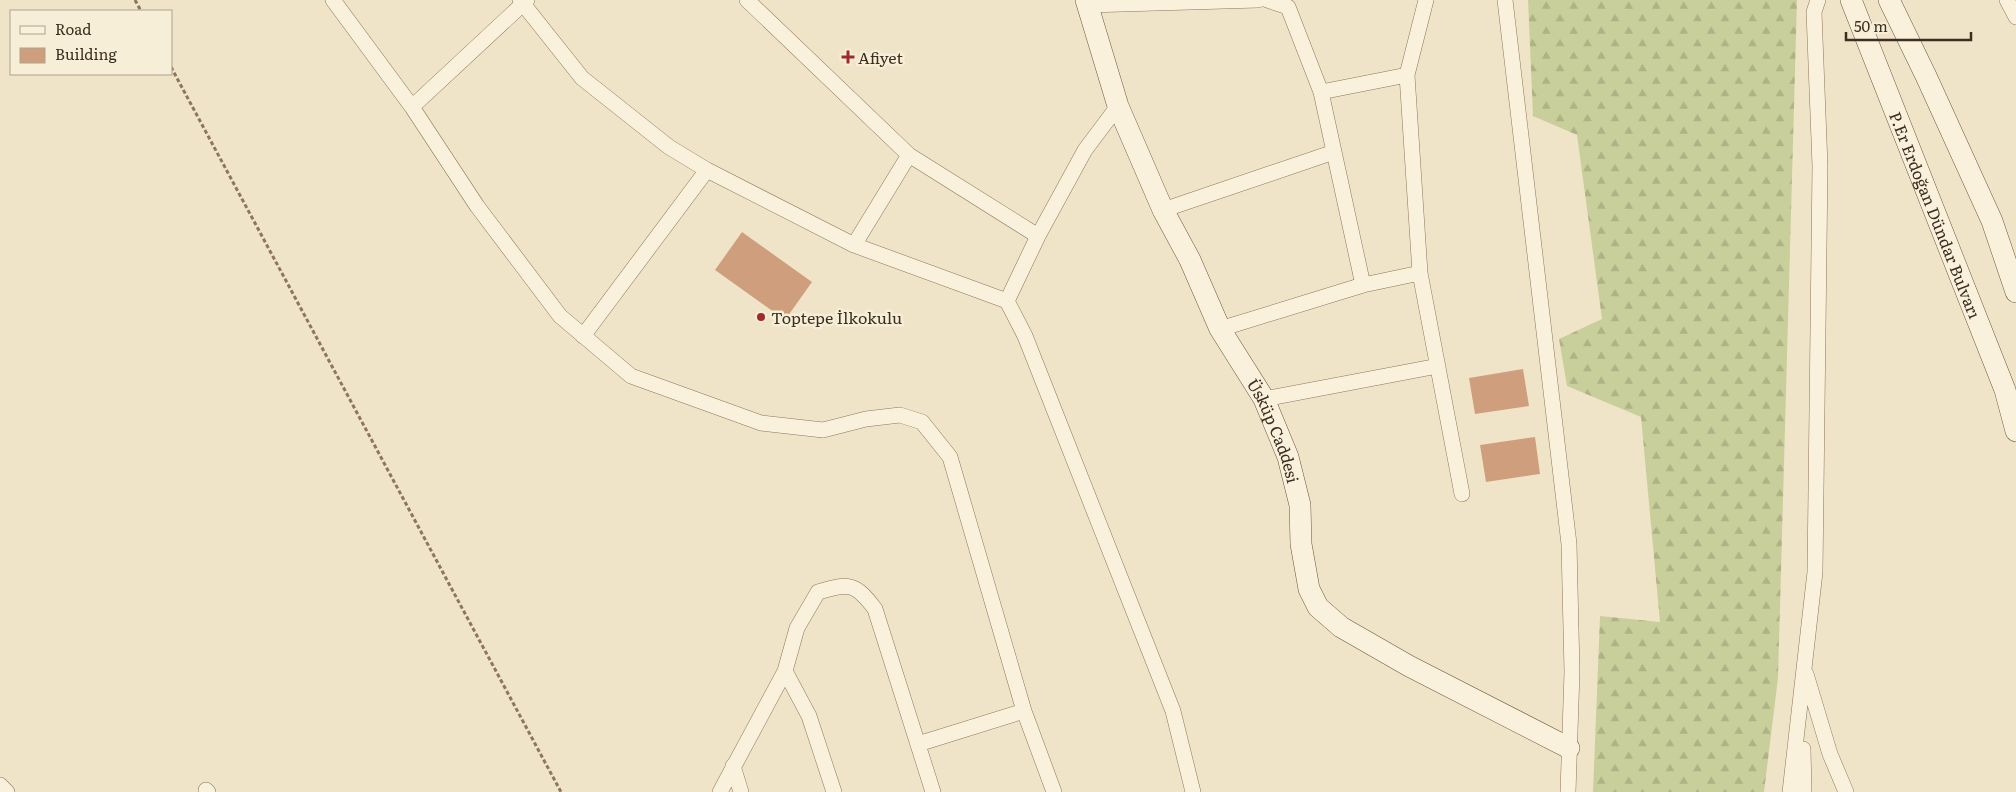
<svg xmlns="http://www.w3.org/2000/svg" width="2016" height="792" font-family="Literata,serif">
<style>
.forest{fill:url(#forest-firs)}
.building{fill:#cf9f7d}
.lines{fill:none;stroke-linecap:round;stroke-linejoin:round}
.street-casing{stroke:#8d765c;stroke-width:16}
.secondary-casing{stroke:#6f573f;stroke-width:22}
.path{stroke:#8d765c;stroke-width:3;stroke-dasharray:4 2.5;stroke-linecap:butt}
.street{stroke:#faf1dc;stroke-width:15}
.secondary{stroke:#faf1dc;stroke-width:21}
.poi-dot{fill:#9e2a2b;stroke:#f7eed8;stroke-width:2}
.labels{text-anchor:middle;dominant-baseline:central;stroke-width:5;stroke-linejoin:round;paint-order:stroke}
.poi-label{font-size:16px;fill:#3d2e20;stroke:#f7eed8;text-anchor:start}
.street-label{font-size:16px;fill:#3d2e20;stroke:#f7eed8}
</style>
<defs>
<pattern id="forest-firs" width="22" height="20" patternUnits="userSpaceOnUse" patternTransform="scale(1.25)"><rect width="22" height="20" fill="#c9cf9b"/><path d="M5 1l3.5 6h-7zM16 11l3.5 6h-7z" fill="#aeb285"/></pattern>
</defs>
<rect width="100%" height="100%" fill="#f0e4c8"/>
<!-- forest -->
<path class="forest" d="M1528 0H1797L1778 678 1764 792H1593L1600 616 1660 622 1641 417 1567 386 1559 339 1602 319 1577 135 1533 116Z"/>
<!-- building -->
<path class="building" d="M742 232 812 282 785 320 715 270Z
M1523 369 1529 406 1475 414 1469 378Z
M1535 437 1540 474 1486 482 1480 445Z"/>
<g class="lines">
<defs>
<path id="street" d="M333 0 412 107
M520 0 582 78 669 147 707 170 854 245 1007 301 1025 336 1173 711 1193 792
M527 0 412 107 477 206 560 316 631 376 761 423 823 430 866 419 900 415 922 422 950 457 1024 711 1054 792
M747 0 909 155 1038 236
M1267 0 1288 7 1321 92 1363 285
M1426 0 1407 75 1420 273 1462 494
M1505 0 1569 544 1572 672 1568 792
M2007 0 2016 17
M1088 5 1258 0
M1321 92 1407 75
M1163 210 1334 152
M854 245 909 155
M1007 301 1038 236 1085 150 1118 106
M1220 329 1363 285 1420 273
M583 336 707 170
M1264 399 1438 366
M785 671 809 716 834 792
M1806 674 1830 754 1846 792
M918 744 1024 711
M1803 749 1804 792
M733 766 741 792
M0 785 7 792
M206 790 208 792
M720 792 785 671 797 628 818 592C848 583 855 582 875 609L933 792
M1790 792 1815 572 1820 166 1814 12 1818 0"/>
<g id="secondary">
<path id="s1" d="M1086 0 1118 106 1163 210 1190 260 1220 329 1264 399 1288 457 1300 505 1301 544 1309 589 1318 607 1341 627 1409 666 1569 748"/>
<path id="s2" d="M1851 0 2005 390 2016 431"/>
<path d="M1889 0 1926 76 1992 221 2016 292"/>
</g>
</defs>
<!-- street casing -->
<use href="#street" class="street-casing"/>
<!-- secondary casing -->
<use href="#secondary" class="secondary-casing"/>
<!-- path -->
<path class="path" d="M135 0 141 11
M171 67 561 792"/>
<!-- street -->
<use href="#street" class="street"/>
<!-- secondary -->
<use href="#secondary" class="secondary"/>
</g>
<!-- markers -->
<g class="poi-dot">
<path d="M845.5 49.5h5v5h5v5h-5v5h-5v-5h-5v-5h5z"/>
<circle cx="761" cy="317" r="5"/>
</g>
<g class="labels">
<!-- poi labels -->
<g class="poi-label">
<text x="858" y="57">Afiyet</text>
<text x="771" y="317">Toptepe İlkokulu</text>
</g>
<!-- street labels -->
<g class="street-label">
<text stroke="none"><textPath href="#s2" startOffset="231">P.Er Erdoğan Dündar Bulvarı</textPath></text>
<text stroke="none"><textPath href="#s1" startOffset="472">Üsküp Caddesi</textPath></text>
</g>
</g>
<!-- legend -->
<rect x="10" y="10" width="162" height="65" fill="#f7eed8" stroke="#ada18e"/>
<rect x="20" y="26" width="25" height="8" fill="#faf1dc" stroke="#ada18e"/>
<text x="55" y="35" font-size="15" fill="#3d2e20">Road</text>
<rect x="20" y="48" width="25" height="15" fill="#cf9f7d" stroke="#ada18e"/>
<text x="55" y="60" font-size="15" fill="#3d2e20">Building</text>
<!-- scale -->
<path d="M1846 32v8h125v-8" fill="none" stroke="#3d2e20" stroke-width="2.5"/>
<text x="1854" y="32" font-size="15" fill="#3d2e20" stroke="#f7eed8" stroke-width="4" paint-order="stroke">50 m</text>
</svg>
